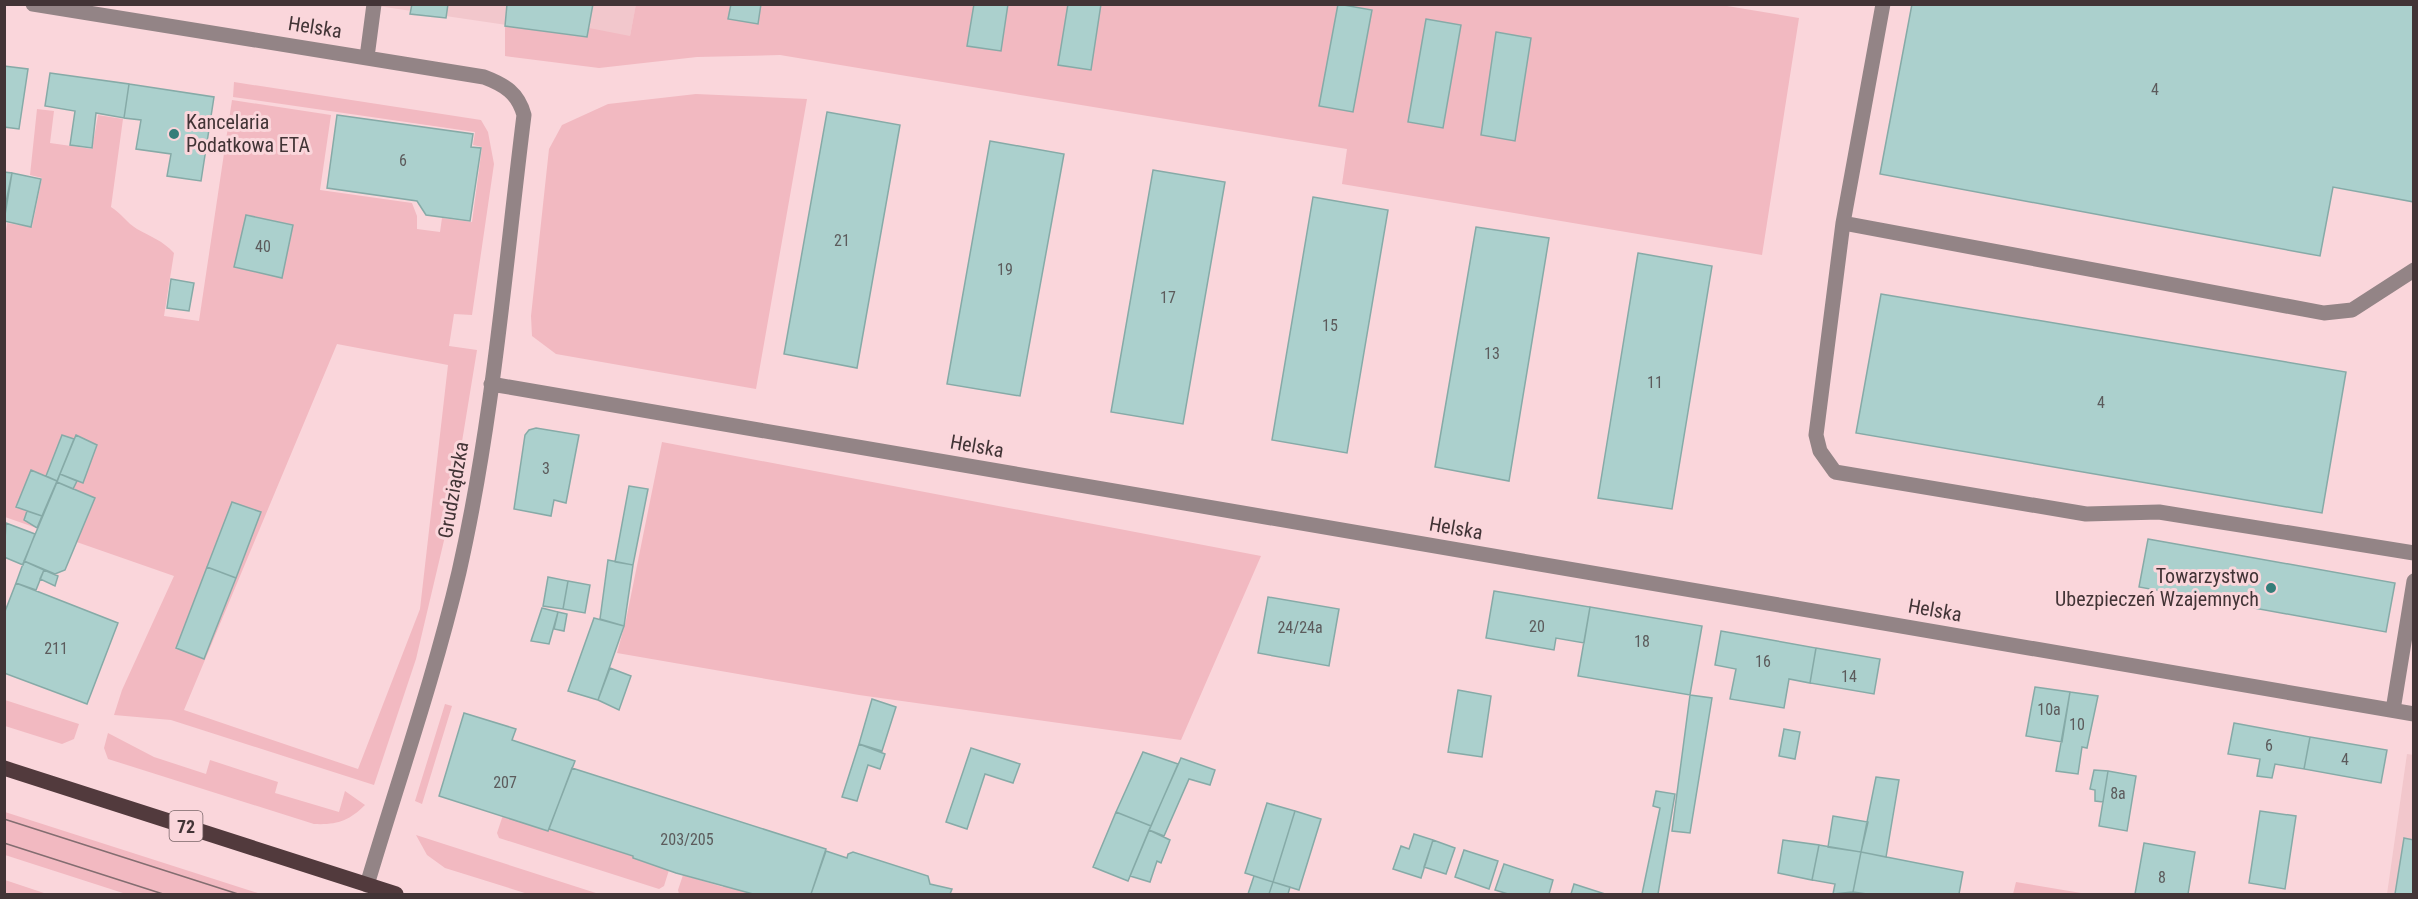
<svg xmlns="http://www.w3.org/2000/svg" width="2418" height="899" font-family="'Roboto Condensed',sans-serif">
<style>
.built{fill:#f2c7cc}
.green{fill:#f2b9c1;fill-rule:evenodd}
.building{fill:#abd0cd;stroke:#86aaa7;stroke-width:1.5}
.lines{fill:none;stroke-linecap:round;stroke-linejoin:round}
.minor{stroke:#938486;stroke-width:15}
.major{stroke:#523a3d;stroke-width:15}
.tram{stroke:#836d70;stroke-width:1.5}
.poi-dot{fill:#357d79;stroke:#fad6db;stroke-width:2}
.labels{text-anchor:middle;dominant-baseline:central;stroke-width:6;stroke-linejoin:round;paint-order:stroke}
.number-label{font-size:16px;fill:#5c5b5c}
.shield{fill:#fad6db;stroke:#796568;stroke-width:1.5}
.shield-label{font-size:18px;font-weight:bold;fill:#423436}
.street-label{font-size:20px;fill:#423436;stroke:#fad6db}
.poi-label{font-size:20px;fill:#423436;stroke:#fad6db;text-anchor:start}
</style>
<rect width="100%" height="100%" fill="#fad6db"/>
<!-- built -->
<path class="built" d="M371 5H636L630 36 587 37Z
M2407 754 2414 755 2413 894H2387Z"/>
<!-- green -->
<path class="green" d="M636 4H1715L1799 18 1762 255 1342 184 1347 149 780 55 697 57 599 68 505 56V26L587 37 589 28 630 36Z
M234 82 481 120 488 132 494 164 472 315 454 314 449 346 477 350 450 515 416 659 374 785 171 720 114 715 122 690 174 576 5 517V237L7 223 32 227 42 178 30 175 37 109 54 111 50 143 92 149 98 115 123 119 111 207C121 213 127 223 137 229 151 237 162 240 174 253L164 316 199 321 232 100 331 115 320 190 412 203 417 216V229L440 232 442 218 472 222 482 147 473 145 475 132 233 97ZM337 344 448 365 420 609 358 769 184 710Z
M696 94 807 99 756 389 556 354 532 336 531 316 549 149 562 125 608 104Z
M662 442 1261 556 1181 740 859 695 617 653 626 620Z
M5 700 79 724 74 739 62 744 5 726Z
M445 704 452 706 422 804 415 801Z
M108 733 154 757 206 774 210 760 278 782 275 793 339 812 345 791 365 805C349 821 337 825 314 824L108 759 104 748Z
M4 812H5L261 894H126L5 855Z
M503 815 633 856V858L669 870 664 886 659 889 499 838 497 833Z
M416 835 599 894H528L445 868 427 855Z
M683 875 723 887V885L753 894H679L678 890Z
M5 880 44 893 5 894Z
M2016 882 2087 894H2013Z"/>
<!-- building -->
<path class="building" d="M412 4H448L446 18 410 14Z
M507 4H593L587 37 505 26Z
M731 4H761L758 24 728 19Z
M974 4H1008L1001 51 967 46Z
M1068 4H1101L1091 70 1058 65Z
M1338 4 1372 10 1353 112 1319 106Z
M1912 4H2414V202L2333 187 2320 256 1880 174Z
M1426 19 1461 25 1443 128 1408 122Z
M1496 32 1531 38 1515 141 1481 135Z
M4 66 28 69 19 129 4 127Z
M50 73 129 84 124 118 96 113 92 148 70 145 75 111 45 106Z
M129 84 214 97 201 181 167 176 171 154 136 149 141 120 124 118Z
M827 112 900 125 857 368 784 354Z
M337 115 473 134 471 147 481 148 470 221 426 215 417 201 327 188Z
M990 141 1064 154 1020 396 947 384Z
M1153 170 1225 182 1183 424 1111 412Z
M4 172 12 173 4 212Z
M12 173 41 179 31 227 4 221Z
M1313 197 1388 210 1347 453 1272 440Z
M246 215 293 225 282 278 234 267Z
M1476 227 1549 238 1509 481 1435 467Z
M1638 253 1712 266 1672 509 1598 498Z
M171 279 194 283 189 311 167 308Z
M1881 294 2346 372 2322 513 1856 433Z
M536 428 579 435 566 503 554 500 551 516 514 509 525 435 529 430Z
M62 435 74 439 57 481 46 476Z
M76 435 97 445 83 483 60 474Z
M31 470 57 481 42 516 16 507Z
M60 474 77 481 73 489 57 482Z
M57 482 95 498 65 570 55 574 24 561Z
M629 486 648 489 633 565 615 562Z
M232 502 261 512 236 578 207 567Z
M27 511 42 516 37 528 24 520Z
M6 523 35 534 23 565 4 557Z
M2148 539 2395 583 2386 632 2139 587Z
M608 560 633 565 624 626 600 619Z
M24 561 44 570 36 590 16 583Z
M207 567 236 578 204 659 176 648Z
M44 570 58 576 55 586 40 579Z
M548 577 568 581 563 609 543 606Z
M568 581 590 585 585 613 563 609Z
M16 583 118 623 87 704 4 673V614Z
M1494 591 1590 607 1584 643 1556 638 1554 650 1486 638Z
M1268 597 1339 609 1329 666 1258 653Z
M1590 607 1702 626 1690 695 1578 676Z
M542 608 558 612 549 644 531 641Z
M558 612 567 614 564 631 554 629Z
M594 618 624 626 598 700 568 691Z
M1721 631 1816 648 1810 683 1789 679 1784 708 1730 699 1736 669 1715 665Z
M1816 648 1880 659 1874 694 1810 683Z
M610 668 631 676 619 710 598 700Z
M2035 687 2070 692 2062 742 2026 736Z
M1458 690 1491 696 1482 757 1448 752Z
M2070 692 2098 696 2087 748 2082 747 2078 774 2056 771Z
M1690 695 1712 698 1690 833 1672 831Z
M872 699 896 707 882 751 859 744Z
M464 713 516 729 512 740 575 761 548 831 439 796Z
M2234 723 2310 737 2304 769 2275 764 2272 778 2257 776 2260 759 2228 754Z
M1784 729 1800 732 1795 759 1779 756Z
M2310 737 2387 750 2381 783 2304 769Z
M859 744 885 754 880 769 868 765 857 801 842 797Z
M971 748 1020 764 1013 783 985 774 967 829 946 822Z
M1143 752 1178 764 1151 826 1116 812Z
M1181 758 1215 770 1210 785 1189 779 1164 836 1149 830Z
M572 768 826 849 811 894H753L676 873 633 858V856L549 829Z
M2094 770 2108 771 2103 802 2095 801V790L2090 789Z
M2108 771 2136 776 2127 831 2099 826Z
M1876 777 1899 780 1886 857 1861 852Z
M1656 791 1675 794 1658 894H1642L1660 808 1653 806Z
M1267 803 1295 811 1273 882 1245 873Z
M1295 811 1321 819 1299 890 1273 882Z
M2260 811 2296 816 2285 889 2249 883Z
M1116 812 1151 826 1128 881 1093 867Z
M1833 816 1868 822 1861 852 1828 847Z
M1149 830 1170 840 1161 863 1157 861 1150 882 1130 876Z
M1414 834 1433 840 1421 878 1393 869 1401 846 1409 849Z
M2404 838 2414 840V894H2395Z
M1433 840 1455 848 1446 874 1424 867Z
M1783 840 1819 845 1812 880 1778 873Z
M2144 843 2195 852 2188 894H2135Z
M1819 845 1861 852 1853 892 1833 894 1835 884 1812 880Z
M1464 850 1498 861 1489 889 1455 877Z
M826 851 847 858 848 854 853 852 928 876 930 884 952 889 950 894H811Z
M1861 852 1963 872 1959 894H1867L1853 892Z
M1504 864 1553 880 1549 894H1508L1495 890Z
M1254 876 1273 882 1269 894H1248Z
M1273 882 1290 887 1288 894H1269Z
M1574 884 1605 894H1571Z"/>
<g class="lines">
<!-- minor -->
<path class="minor" d="M33 4 484 77C505 85 518 93 524 115 505 267 493 422 459 572 434 678 398 781 367 885
M1883 4 1843 223 1816 435 1820 451 1835 472 2086 514 2159 512 2414 553
M367 57 374 4
M1843 223 2324 313 2352 310 2414 270
M491 384 2414 714
M2393 710 2414 581"/>
<!-- major -->
<path class="major" d="M4 768 396 894"/>
<!-- tram -->
<path class="tram" d="M4 819 238 894
M4 843 163 894"/>
</g>
<!-- markers -->
<g class="poi-dot">
<circle cx="174" cy="134" r="6"/>
<circle cx="2271" cy="588" r="6"/>
</g>
<g class="labels">
<!-- number labels -->
<g class="number-label">
<text x="2155" y="89">4</text>
<text x="403" y="160">6</text>
<text x="842" y="240">21</text>
<text x="263" y="246">40</text>
<text x="1005" y="269">19</text>
<text x="1168" y="297">17</text>
<text x="1330" y="325">15</text>
<text x="1492" y="353">13</text>
<text x="1655" y="382">11</text>
<text x="2101" y="402">4</text>
<text x="546" y="468">3</text>
<text x="1537" y="626">20</text>
<text x="1300" y="627">24/24a</text>
<text x="1642" y="641">18</text>
<text x="56" y="648">211</text>
<text x="1763" y="661">16</text>
<text x="1849" y="676">14</text>
<text x="2049" y="709">10a</text>
<text x="2077" y="724">10</text>
<text x="2269" y="745">6</text>
<text x="2345" y="759">4</text>
<text x="505" y="782">207</text>
<text x="2118" y="793">8a</text>
<text x="687" y="839">203/205</text>
<text x="2162" y="877">8</text>
</g>
<!-- shield labels -->
<rect class="shield" x="169.5" y="811" width="33" height="30" rx="4.5"/>
<g class="shield-label">
<text x="186" y="826">72</text>
</g>
<!-- street labels -->
<g class="street-label">
<text transform="translate(315 27) rotate(9)">Helska</text>
<text transform="translate(977 446) rotate(10)">Helska</text>
<text transform="translate(453 490) rotate(-80)">Grudziądzka</text>
<text transform="translate(1456 528) rotate(10)">Helska</text>
<text transform="translate(1935 610) rotate(10)">Helska</text>
</g>
<!-- poi labels -->
<g class="poi-label">
<text x="186" y="122">Kancelaria<tspan x="186" dy="23">Podatkowa ETA</tspan></text>
<text x="2259" y="576" text-anchor="end">Towarzystwo<tspan x="2259" dy="23">Ubezpieczeń Wzajemnych</tspan></text>
</g>
</g>
<!-- border -->
<rect width="2418" height="899" fill="none" stroke="#423436" stroke-width="12"/>
</svg>
